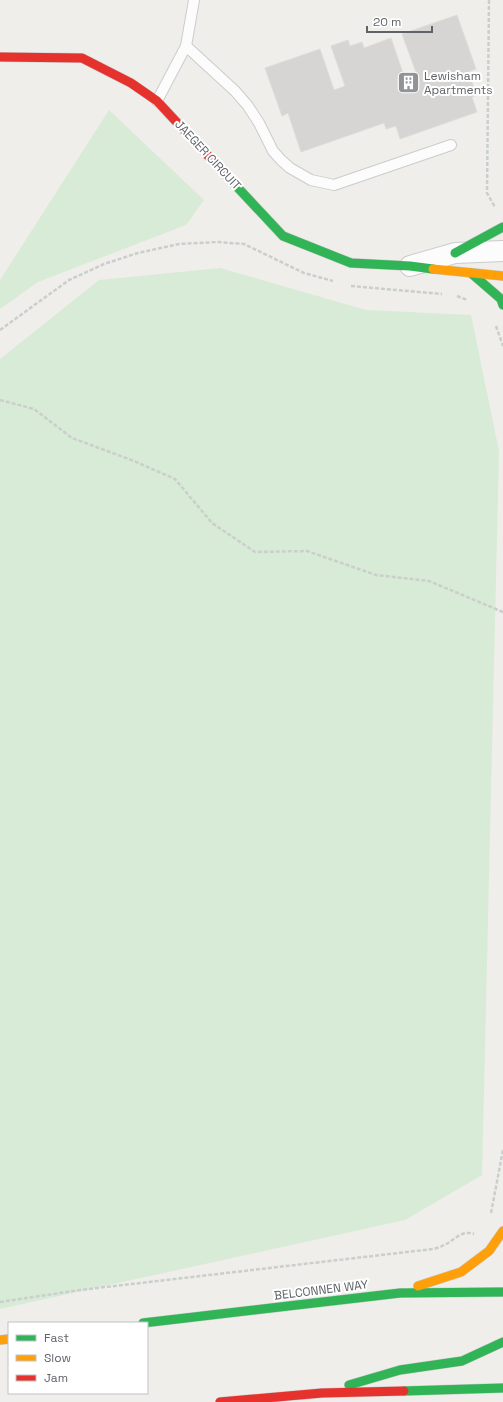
<svg xmlns="http://www.w3.org/2000/svg" width="503" height="1402" font-family="'Space Grotesk',sans-serif">
<style>
.green{fill:#d8ebd6}
.building{fill:#d6d5d3;stroke:#deddd9}
.lines{fill:none;stroke-linecap:round;stroke-linejoin:round}
.lane-casing{stroke:#cbcccc;stroke-width:12}
.street-casing{stroke:#cbcccc;stroke-width:22}
.fast-casing{stroke:#cacacb;stroke-width:10}
.slow-casing{stroke:#cacacb;stroke-width:10}
.jam-casing{stroke:#cacacb;stroke-width:10}
.path{stroke:#cacfcc;stroke-width:2.5;stroke-dasharray:4 2;stroke-linecap:butt}
.lane{stroke:#fdfcfc;stroke-width:10}
.street{stroke:#fdfcfc;stroke-width:20}
.fast{stroke:#30b455;stroke-width:9}
.slow{stroke:#ff9f0a;stroke-width:9}
.jam{stroke:#e5322d;stroke-width:9}
.labels{text-anchor:middle;dominant-baseline:central;stroke-width:4;stroke-linejoin:round;paint-order:stroke}
.poi-label{font-size:12px;fill:#5f6368;stroke:#fff;text-anchor:start}
.street-label{font-size:12px;fill:#5f6368;stroke:#fff}
</style>
<rect width="100%" height="100%" fill="#efeeea"/>
<!-- green -->
<path class="green" d="M109 110 204 200 186 225 38 282 0 309V280Z
M220 268 366 310 471 315 499 451 482 1175 405 1220 0 1309V359L99 280Z"/>
<!-- building -->
<path class="building" d="M457 15 476 69 468 72 477 95 472 97 477 112 400 139 396 126 386 129 384 123 301 152 288 113 282 116 265 68 320 49 334 90 345 86 331 46 348 40 350 46 362 42 364 48 391 38 405 79 417 75 402 34Z"/>
<g class="lines">
<defs>
<path id="lane" d="M186 46 235 91 248 106 259 123 273 151 281 160 290 168 311 180 334 185 451 145
M157 101 186 46 194 0"/>
<path id="street" d="M410 266 455 253 503 251"/>
<path id="fast" d="M224 173 283 236 351 263 410 266 433 269
M455 253 503 227
M471 273 501 299 503 305
M143 1323 400 1293 503 1292
M349 1385 400 1370 462 1361 503 1342
M404 1391 503 1388"/>
<path id="slow" d="M433 269 503 276
M418 1286 461 1272 489 1251 503 1231
M0 1340 9 1339"/>
<path id="jam" d="M0 57 82 58 131 83 157 101 224 173
M220 1402 322 1393 404 1391"/>
</defs>
<!-- lane casing -->
<use href="#lane" class="lane-casing"/>
<!-- street casing -->
<use href="#street" class="street-casing"/>
<!-- fast casing -->
<use href="#fast" class="fast-casing"/>
<!-- slow casing -->
<use href="#slow" class="slow-casing"/>
<!-- jam casing -->
<use href="#jam" class="jam-casing"/>
<!-- path -->
<path class="path" d="M489 0 487 193 495 207
M351 286 442 294
M457 296 467 300
M496 326 503 346
M0 330 69 280 104 264 138 253 179 244 218 242 244 244 304 273 333 281
M0 400 34 409 72 438 134 461 175 479 212 523 255 552 307 551 376 575 429 581 503 612
M491 1213 503 1150
M0 1302 80 1290 433 1249C438 1248 443 1246 448 1243 456 1238 463 1230 474 1234"/>
<!-- lane -->
<use href="#lane" class="lane"/>
<!-- street -->
<use href="#street" class="street"/>
<!-- fast -->
<use href="#fast" class="fast"/>
<!-- slow -->
<use href="#slow" class="slow"/>
<!-- jam -->
<use href="#jam" class="jam"/>
</g>
<!-- icons -->
<defs>
<symbol id="building-square" viewBox="-11 -11 22 22"><rect x="-9" y="-9" width="18" height="18" rx="4" fill="#919496" stroke="#fff"/><path d="M-4-6H4V6H1V3H-1V6H-4ZM-2.5-4.3h1.7v1.8h-1.7ZM.8-4.3h1.7v1.8H.8ZM-2.5-1h1.7V.8h-1.7ZM.8-1h1.7V.8H.8Z" fill="#fff"/></symbol>
</defs>
<g fill-rule="evenodd">
<use href="#building-square" x="396" y="70" width="25" height="25"/>
</g>
<g class="labels">
<!-- poi labels -->
<g class="poi-label">
<text x="424" y="76">Lewisham<tspan x="424" dy="14">Apartments</tspan></text>
</g>
<!-- street labels -->
<g class="street-label">
<text transform="translate(208 155) rotate(47)">JAEGER CIRCUIT</text>
<text transform="translate(321 1290) rotate(-7)">BELCONNEN WAY</text>
</g>
</g>
<!-- legend -->
<rect x="8" y="1322" width="140" height="72" fill="#ffffff" stroke="#bfc1c3"/>
<rect x="16" y="1335" width="20" height="6" fill="#30b455" stroke="#bfc1c3"/>
<text x="44" y="1342" font-size="12" fill="#5f6368">Fast</text>
<rect x="16" y="1355" width="20" height="6" fill="#ff9f0a" stroke="#bfc1c3"/>
<text x="44" y="1362" font-size="12" fill="#5f6368">Slow</text>
<rect x="16" y="1375" width="20" height="6" fill="#e5322d" stroke="#bfc1c3"/>
<text x="44" y="1382" font-size="12" fill="#5f6368">Jam</text>
<!-- scale -->
<path d="M367 26v6h65v-6" fill="none" stroke="#5f6368" stroke-width="2"/>
<text x="373" y="26" font-size="12" fill="#5f6368" stroke="#ffffff" stroke-width="3" paint-order="stroke">20 m</text>
</svg>
